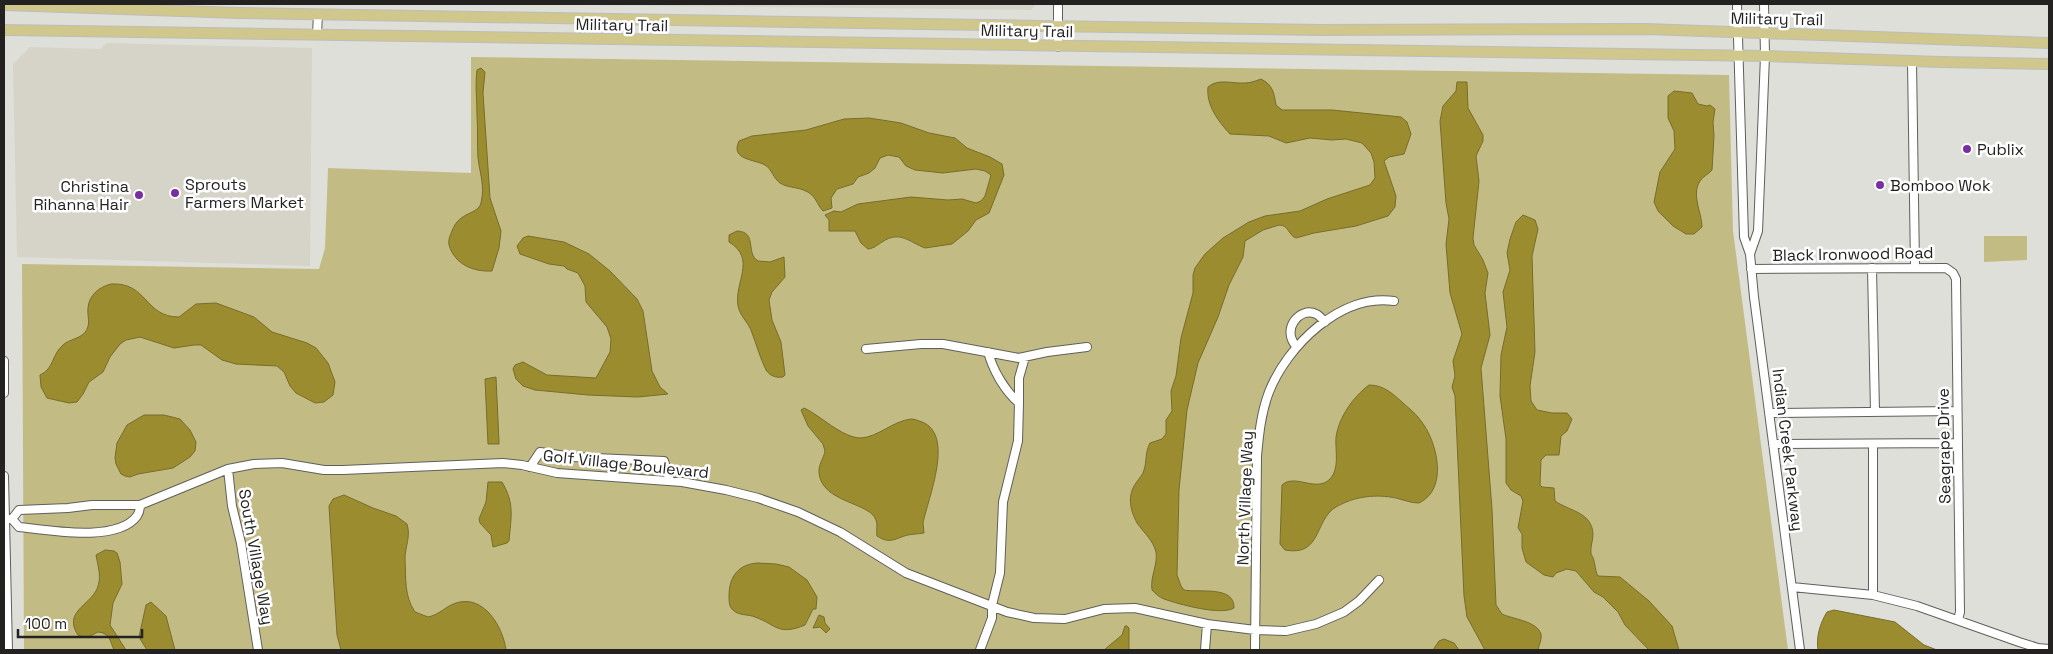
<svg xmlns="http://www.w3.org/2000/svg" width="2053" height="654" font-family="'Space Grotesk',sans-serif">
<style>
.built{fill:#d6d4c9}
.green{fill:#c3bb84}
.water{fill:#9b8d2f;stroke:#776d2b}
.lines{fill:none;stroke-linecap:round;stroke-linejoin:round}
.minor-casing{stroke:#5f5f5b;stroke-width:10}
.major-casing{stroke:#bdbdbc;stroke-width:12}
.minor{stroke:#fff;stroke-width:8}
.major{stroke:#d0c78c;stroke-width:10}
.poi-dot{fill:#792fa2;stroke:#fff;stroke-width:2}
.labels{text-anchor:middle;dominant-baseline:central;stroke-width:5;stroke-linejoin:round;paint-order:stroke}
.street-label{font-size:16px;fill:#232221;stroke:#fff}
.poi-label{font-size:16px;fill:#232221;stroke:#fff;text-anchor:start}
</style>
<rect width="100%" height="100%" fill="#dfdfda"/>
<!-- built -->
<path class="built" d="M496 4H1036L1031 10Z
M107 43 312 48 310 266 17 257 13 64 30 47 100 49Z"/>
<!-- green -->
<path class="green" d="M471 57 1729 75 1733 231 1788 650H24L22 264 319 269 325 248 328 168 471 173Z
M1984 236H2027V260L1984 262Z"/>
<!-- water -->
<path class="water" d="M481 68 485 72 483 93 490 198 501 231 499 248 492 271C474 272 455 265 449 245 448 240 450 236 452 231 459 211 478 215 481 203 485 185 480 175 478 158 477 144 478 130 477 116 477 100 475 85 477 70Z
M1261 79C1273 85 1274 93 1276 105L1282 110H1332L1401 117 1407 122 1411 134 1404 154 1389 157 1384 161 1396 196 1395 207 1388 216 1356 226 1314 233 1296 238C1288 235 1289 225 1279 225L1263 230 1245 241 1243 257 1229 285 1218 317 1198 363 1187 410 1179 490 1177 575 1181 586 1184 590C1198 593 1235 585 1234 608 1221 616 1178 604 1164 599 1159 597 1156 594 1152 590 1150 576 1158 565 1156 552 1153 540 1144 533 1137 523 1130 510 1127 495 1136 483 1139 478 1143 475 1144 470 1147 461 1145 452 1150 443L1162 439 1166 434V420L1172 411 1171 391 1176 376 1181 338 1193 293V275L1195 268 1205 254 1223 238 1249 222 1265 216 1300 211 1327 199 1370 185 1375 178 1374 162 1371 153 1362 143 1346 139 1332 140 1310 138 1286 143 1269 136 1230 134C1218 121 1206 105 1208 87 1218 78 1233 84 1245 83 1250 83 1256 81 1261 79Z
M1457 82H1467L1468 108 1483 135V141L1476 156 1479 181 1473 238 1474 245 1483 260 1488 273 1485 293 1490 335 1481 368 1492 509 1496 605 1502 614C1512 619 1537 621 1541 634 1542 639 1539 645 1538 650H1485L1467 617 1464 596 1455 396 1452 387 1455 376 1453 361 1462 334 1450 293 1446 244 1449 219 1446 203 1440 121 1443 106 1456 91Z
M1674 91 1692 93 1698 104 1707 106 1710 105 1715 109 1713 122 1714 136 1712 170C1708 175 1703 176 1700 181 1691 195 1702 213 1702 227L1694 234H1686L1673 226 1658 211 1654 202 1660 172 1675 149 1674 131 1668 118V96Z
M869 118 901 123 929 133 955 138 967 148 990 157 1002 164 1004 175 989 213 976 220 968 231 952 244 925 248C909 242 900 230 882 242 877 245 875 248 868 249L861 243 855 231H829V220L825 215 834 211 841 212 858 204 911 197 948 200 962 199 976 203 981 201 985 196 991 175 985 171 976 169 943 173 915 170 906 166 899 157 888 155 880 158 875 168 869 173 858 177 853 184 837 189 831 198 832 208 823 211C818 206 817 200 812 195 802 186 789 189 780 183 773 178 772 169 765 165 754 159 730 160 739 141L752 136 806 130 844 119Z
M1523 215 1535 220 1538 229 1532 256 1535 352 1530 386 1531 401 1537 410 1552 413H1567L1572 419 1567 431 1561 436 1559 455H1546L1541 460 1540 485 1542 487 1554 488 1555 501C1569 511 1592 512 1593 534 1593 541 1590 547 1591 554 1596 561 1594 569 1598 576L1620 577 1649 601 1672 626 1679 650H1649L1625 625 1618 612 1603 597 1594 592 1576 571 1567 569 1556 573 1553 577 1544 575 1526 562 1522 548V534L1518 528 1523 501 1521 496 1511 490 1506 483V439L1500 396 1501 355 1507 327 1503 292 1510 270 1507 253 1510 239 1516 222Z
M737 231C758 232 745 253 758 261L770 262 784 257 785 277 772 292 769 300 772 320 781 342 785 375 783 377C776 378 770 376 766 370 760 358 756 343 751 330 747 321 740 316 738 306 734 282 757 259 729 242V235Z
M528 236 564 242 589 254 610 271 637 299 643 311 652 371 660 387 668 394 638 397 588 395 535 390 523 386 516 379 513 369 515 365 523 362 547 375 596 378 610 352 611 339 607 327 586 302 585 286 578 273 567 269 564 266 549 264 520 254 517 246 523 238Z
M111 284C148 282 144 317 179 317L196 304 216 303 254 317 272 332 307 343 316 348 328 363 335 382 333 395 324 402 315 403 296 393 290 386 284 372 277 366 236 364 222 360 201 345H194L174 348 140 337 126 340 120 344 110 357 103 372 89 382 83 394 77 402 69 403 47 398 41 387 40 375C54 369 52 354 63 345 69 339 81 339 86 331 91 323 87 316 88 308 89 295 99 287 111 284Z
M496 377 499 442V444H488L485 379Z
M1369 385C1383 385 1392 393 1402 402 1408 408 1416 413 1421 421 1437 441 1449 489 1419 503 1411 503 1404 500 1396 498 1376 494 1355 496 1336 507 1314 520 1322 557 1285 550L1280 544 1282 485C1295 473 1316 493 1330 479 1340 468 1335 450 1336 437 1339 417 1353 397 1369 385Z
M804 408C820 415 842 438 861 438 878 437 893 421 911 419 915 419 919 421 922 422 955 435 928 498 923 523L924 533C918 534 913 534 908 535 895 538 891 545 877 536 876 530 878 525 876 520 870 502 822 503 819 473 818 465 824 458 825 451L823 444 808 426 801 410Z
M144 415H164L180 419 190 430 196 442 195 451 190 457 173 468 138 474 130 477 125 476 121 474 116 464 115 458 117 443 127 425Z
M488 482H502C515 504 511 517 509 541L507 543 493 547 491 535 480 523 479 519 486 502Z
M344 495 373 508 396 516 407 524C411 537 405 546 405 559 406 578 404 596 415 612L428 617C439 615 446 606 456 603 484 594 503 627 506 650H341L337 635 329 506 333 499Z
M105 550 114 551 117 553 120 562 122 584 113 603 110 625 126 650H114C110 641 110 633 98 632 90 636 87 639 78 635 63 612 89 606 97 589 102 577 98 567 96 555Z
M758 563 776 564 789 567 807 580 817 597 816 609H813L805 625C778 636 777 625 755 617 748 614 739 616 733 610 729 607 729 601 729 596 729 576 739 564 758 563Z
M151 602 166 616 175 650H147L139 637 146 605Z
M1834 610 1895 622 1924 645 1937 650H1818C1816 637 1820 623 1827 612Z
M819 615 824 617 825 623 830 629 826 633 820 627 813 628Z
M1125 626H1127L1129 628V650H1104L1122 635Z
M1444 639 1454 643 1459 650H1433L1439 641Z"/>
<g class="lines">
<defs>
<path id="minor" d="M1058 4V47
M1737 4 1744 237 1750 254 1754 297 1800 650
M317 34 318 14
M1912 61 1915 267
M1750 254 1758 231 1760 182 1765 56 1764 4
M1872 268 1875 412
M1751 269 1946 268 1953 273 1956 279 1960 612 1958 620
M1297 347C1280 330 1300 306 1316 314 1319 315 1322 319 1325 322
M866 349 921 344H943L1019 358 1047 352 1087 347
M4 361V393
M1019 403V378L1025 357
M1769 413 1957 411
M1773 444 1957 443
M1873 444V595
M530 467 540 452 572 457 664 461 670 481
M228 469 232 506 241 543 258 650
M4 476 8 650
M8 519H12L19 527C48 530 117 543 137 516 139 513 140 508 140 505
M12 519 19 510 68 508 92 505H140L228 469 254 464 282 463 324 470H343L503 463 522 465 557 473 682 482 726 490 758 498 798 512 840 532 906 573 1007 612 1034 618 1065 619 1104 609 1135 608 1207 624 1255 630 1286 631 1316 624 1344 612 1359 601 1379 580
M1792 587 1873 595 1917 606 2019 642 2038 648 2049 649
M980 650 992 618V605L1000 573 1003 502 1018 441 1019 403C1004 390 993 370 988 352
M1205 650 1207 624
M1255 650 1257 456C1259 434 1261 413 1269 392 1287 346 1341 293 1394 301"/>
<path id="major" d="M4 5 239 13 1042 26 1320 30 1646 29 2049 43
M4 30 1765 56 1941 62 2049 64"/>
</defs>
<!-- minor casing -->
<use href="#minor" class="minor-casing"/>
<!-- major casing -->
<use href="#major" class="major-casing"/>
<!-- minor -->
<use href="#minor" class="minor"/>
<!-- major -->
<use href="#major" class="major"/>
</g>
<!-- markers -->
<g class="poi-dot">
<circle cx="1967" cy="149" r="5"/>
<circle cx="1880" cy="185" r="5"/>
<circle cx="175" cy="193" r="5"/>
<circle cx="139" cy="195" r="5"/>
</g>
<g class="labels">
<!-- street labels -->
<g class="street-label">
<text transform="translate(1777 19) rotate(1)">Military Trail</text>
<text transform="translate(622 25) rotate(1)">Military Trail</text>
<text transform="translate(1027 31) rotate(1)">Military Trail</text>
<text transform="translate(1853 254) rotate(-1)">Black Ironwood Road</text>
<text transform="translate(1944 446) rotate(-91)">Seagrape Drive</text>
<text transform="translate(1788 450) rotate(83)">Indian Creek Parkway</text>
<text transform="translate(626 464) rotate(6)">Golf Village Boulevard</text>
<text transform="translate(1245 498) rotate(-88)">North Village Way</text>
<text transform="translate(256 557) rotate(80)">South Village Way</text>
</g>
<!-- poi labels -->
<g class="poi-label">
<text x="1977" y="149">Publix</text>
<text x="185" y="184">Sprouts<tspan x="185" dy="18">Farmers Market</tspan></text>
<text x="1890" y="185">Bomboo Wok</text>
<text x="129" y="186" text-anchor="end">Christina<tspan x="129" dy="18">Rihanna Hair</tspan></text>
</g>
</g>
<!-- border -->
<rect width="2053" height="654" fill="none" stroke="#232221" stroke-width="10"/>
<!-- scale -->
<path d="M18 629v8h124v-8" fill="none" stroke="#232221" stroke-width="2.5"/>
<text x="25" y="629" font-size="15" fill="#232221" stroke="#ffffff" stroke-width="4" paint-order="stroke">100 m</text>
</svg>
